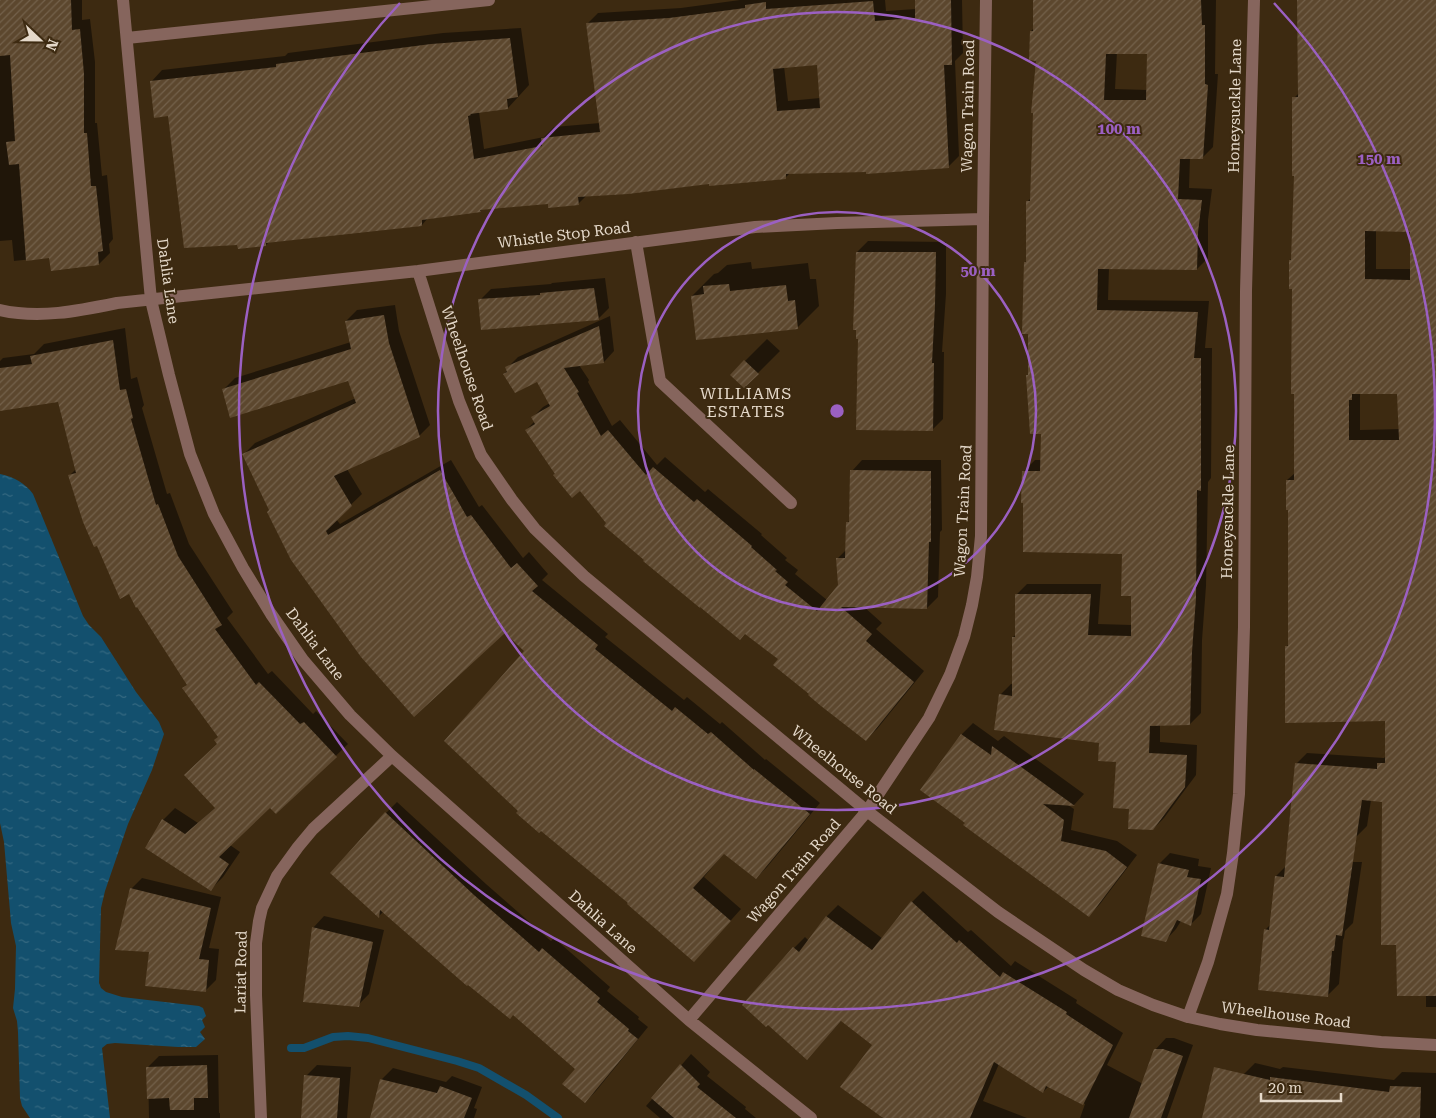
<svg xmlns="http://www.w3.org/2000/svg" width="1436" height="1118" font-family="'Roboto Serif',serif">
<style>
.water{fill:url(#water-ripples)}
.shadow{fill:#0007;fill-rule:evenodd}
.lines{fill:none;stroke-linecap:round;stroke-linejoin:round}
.stream{stroke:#13506e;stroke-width:8}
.building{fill:url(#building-hatch);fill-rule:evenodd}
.minor{stroke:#86655d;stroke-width:12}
.ring{fill:none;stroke:#9b60c2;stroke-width:2.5}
.labels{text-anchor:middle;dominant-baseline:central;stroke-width:4;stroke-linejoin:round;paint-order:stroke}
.street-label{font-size:15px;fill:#e5d9ca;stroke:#3d2a11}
.neighbourhood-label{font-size:16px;letter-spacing:1px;fill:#e5d9ca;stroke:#3d2a11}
.centre{fill:#9b60c2;stroke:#3d2a11;stroke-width:2.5}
.ring-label{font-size:15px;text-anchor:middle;font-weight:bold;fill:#9b60c2;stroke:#3d2a11;stroke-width:4;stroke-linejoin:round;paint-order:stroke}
</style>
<defs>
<pattern id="water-ripples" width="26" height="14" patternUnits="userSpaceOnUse" patternTransform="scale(1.25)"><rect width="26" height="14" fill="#13506e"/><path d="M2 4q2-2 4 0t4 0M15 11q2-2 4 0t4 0" fill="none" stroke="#356981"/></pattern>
<pattern id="building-hatch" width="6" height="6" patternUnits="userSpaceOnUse" patternTransform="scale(1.25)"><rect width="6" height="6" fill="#5c472e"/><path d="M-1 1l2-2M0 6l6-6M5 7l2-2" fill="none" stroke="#73614b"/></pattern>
</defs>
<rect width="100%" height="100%" fill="#3d2a11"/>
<!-- water -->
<path class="water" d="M0 474C14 477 25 483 33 494L83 616 89 625 101 637 136 692 159 722 164 734 152 770 128 824 105 891 101 908 99 983 101 988 106 992 122 997 199 1006 203 1008 206 1016 202 1020 205 1027 200 1032 205 1039 196 1047H178L115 1043 107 1044 102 1048 110 1118H30L22 1106 20 1098 18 1032 17 1021 13 1008 15 989 16 946 11 923 4 842 0 823Z"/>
<!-- shadow -->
<path class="shadow" d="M0 0H82V20L90 19 95 62V123H97L102 176 107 175 113 239 109 244 110 253 99 264 51 257 14 261 12 240 0 241Z
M740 0H885L886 11 916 9V0H962L963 53 955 61 959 156 948 167 790 173 785 178 710 183 587 195 578 204 549 203 483 208 480 211 428 218 422 225 270 241 266 245 169 115 151 82 162 70 285 56 288 53 443 33 521 28 529 85 508 108 479 112 484 149 544 137 554 127 600 123 587 24 598 13 681 8ZM818 64 820 98 788 101 784 66Z
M1034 0H1216L1215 74H1218L1213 147 1202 158H1190L1189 188 1212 189 1208 220V258L1197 269 1109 268 1108 300 1209 301 1205 348H1212L1211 478 1208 482 1206 586 1202 640 1201 713 1190 724H1160V742L1197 745 1196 775 1164 818 1153 829 1130 808 1117 761 1100 742 1000 695 1011 684H1013V637L1017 634 1016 595 1027 584H1101L1098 624 1132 625V595L1123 553 1024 471 1035 460H1042V433L1027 376 1029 374 1030 333 1025 262 1027 261V202L1031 198 1037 59 1031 31 1034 28ZM1117 52 1149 53 1148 90 1115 89Z
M1297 0H1436V835L1383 801 1371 800 1367 826 1356 837 1348 862H1362L1353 923 1345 931 1344 938 1343 940 1339 984 1328 995 1265 930 1271 924 1276 876 1286 866 1296 764 1307 753 1384 758 1386 756V720L1286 647 1289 644 1290 509 1287 480 1295 473 1293 288 1290 260 1292 258 1295 175 1294 98 1300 92 1299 10H1297ZM1376 230 1411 231V269H1376ZM1360 392 1398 393 1400 429 1360 430Z
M868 241 946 242V294L942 352H944L943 419 932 430 859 337 857 329V252Z
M751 262 752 269 808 263 810 279H816L819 306 797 328 692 296 714 274 718 273 727 265Z
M605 278 609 308 598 319 480 300 491 289 551 284 552 283Z
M395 305 399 331 430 425 419 436 347 469 362 494 336 519 340 524 451 460 479 507 482 505 523 558 529 552 548 574 542 580 608 634 605 637 684 700 687 697 720 724 722 722 765 760 766 759 820 803 767 867 756 878 725 852 704 877 741 909 705 949 525 651 505 631 271 510 244 454 255 443 356 398 349 379 224 389 235 378 351 342 346 321 357 310Z
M610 316 614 351 604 362 579 365 589 380 588 382 612 426 620 420 657 465 665 457 705 492 708 489 762 534 761 535 787 558 785 560 798 570 795 574 827 600 839 586 837 559 846 550 847 523 850 520 852 471 862 460H941L942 530 940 532 938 597 927 608 863 606 882 623 876 629 924 671 877 729 866 739 779 659 608 523 581 490 557 474 526 430 535 421 532 418 543 407 550 403 538 380 504 374 508 370 507 368 518 357Z
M125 328 131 379 137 377 144 405 142 408 167 494 170 493 189 544 233 612 227 618 268 674 272 671 313 714 316 711 348 744 277 813 270 806 230 845 240 852 223 877 211 889 163 820 175 808 198 823 216 807 219 737 188 684 69 476 76 469 59 401 0 410V361L3 358 34 354 44 344Z
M767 339 780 351 744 387 732 374Z
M973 723 998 741 1004 736 1084 794 1074 805H1068L1074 809 1071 830 1117 841 1137 855 1100 904 1089 915 922 790 962 734Z
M397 802 486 884 551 941 554 938 610 987 607 991 639 1017 638 1019 648 1027 596 1091 585 1102 576 1068 513 1014 384 911 379 916 386 813Z
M1170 853 1199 859 1198 866 1211 868 1201 914 1190 925 1181 921 1176 929 1165 941 1159 864Z
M1436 863V1007H1426V995Z
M142 878 221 897 209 948 219 949 216 980 205 991 131 889Z
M923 891 968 932 971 930 1011 966 1015 961 1077 1000 1076 1003 1123 1033 1107 1065 1143 1084 1155 1050 1166 1038H1174L1193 1045 1167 1118H1080L1085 1104 1049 1086 1043 1092 999 1064 983 1101 1027 1118H882L874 1045 842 1020 818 1047 794 948 805 937 809 941 827 916 838 905 883 939 912 902Z
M324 916 384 930 369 994 358 1005 313 928Z
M691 1054 710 1072 707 1076 746 1107 745 1109 756 1118H660L646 1106Z
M218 1055 219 1113H220V1118H149L148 1067 159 1056Z
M1255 1063 1280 1069 1283 1067 1394 1080 1402 1072 1436 1073V1118H1244V1074Z
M317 1065 351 1067 347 1118H303L306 1076Z
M393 1068 446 1082 452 1076 482 1087 474 1108 477 1109 474 1118H372L382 1079Z"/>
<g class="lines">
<!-- stream -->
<path class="stream" d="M291 1048H304L333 1037 348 1036 368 1038 457 1061 479 1068 526 1095 558 1118"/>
</g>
<!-- building -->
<path class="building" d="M0 0H71L72 30 80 29 84 74V133H87L91 186H96L103 251 98 252 99 265 51 271 49 258 26 261 19 164 9 165 6 142 15 141 10 55 0 56Z
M915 0H951L952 65H944L949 168 866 174V172L786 174V179L709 186V184L628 194 578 197 579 205 548 208V204L480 210 481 212 422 220V226L266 243V246L238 249 237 245 184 248 168 116 154 118 150 81 276 67V64L431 44 510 38 518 97 507 99 508 109 470 114 471 115 468 116 474 159 542 146 541 138 600 132 586 23 669 18 745 8V5L766 2V9L873 1 875 21 915 18ZM817 65 820 108 777 111 773 69Z
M1033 0H1201L1202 25H1205V84L1208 85 1203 159H1180L1178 199 1202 200 1198 232 1197 270 1098 269 1097 310 1198 312 1194 358H1201V491L1197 490 1196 598 1192 652 1190 725 1150 726 1149 753 1187 755 1185 787 1153 830 1128 829 1129 809 1113 808 1116 762 1098 761 1099 743 994 730 999 694 1012 696V637H1015V594H1091L1088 635 1131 636V596H1121L1122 554 1023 552V503H1021L1022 471H1040L1041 434H1030L1026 375H1028V334H1022L1024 262H1026V201H1030L1033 113H1031L1036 61 1029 60 1030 31H1033ZM1106 54H1147L1146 100H1104Z
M1297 0H1436V996H1397L1396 945H1381L1382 802 1362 800 1342 936 1336 935 1334 951H1332L1328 997 1258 990 1264 929 1269 930 1275 876 1284 877 1295 763 1377 769V763H1385V721L1285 723V646H1288V510H1286V480H1294V394H1291L1292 289H1289V260H1291L1294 176H1292V97H1298ZM1365 231 1410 232V280L1365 279ZM1352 394H1397L1399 440H1349V400H1352Z
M856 252H936L935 305 932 363H934L933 431 856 430 858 339H856V330H853Z
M729 284 730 291 786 285 788 301 795 300 798 329 696 340 691 296 704 294 703 286Z
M594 288 599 320 481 330 478 299 540 295V293Z
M384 315 389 343 420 437 334 476 352 506 326 531 328 535 440 470 467 517 471 515 511 568 517 563 538 586 532 591 598 645 595 649 672 711 675 707 708 734 711 732 754 770V769L810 814 756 879 724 854 693 888 731 921 694 962 627 904 628 903 541 831 539 833 516 813 518 811 444 741 524 651 505 633 414 717 361 657 291 560 267 512 269 510 242 454 356 403 348 381 230 418 222 389 351 349 345 321Z
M599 326 604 363 564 368 579 392 577 393 601 436 608 430 646 475 653 467 694 502 697 499 752 546 751 547 777 570 775 571 788 582 785 585 817 611 838 585 836 558H845L846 522H849L850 470 931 471V542H929L927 609 841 607 872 634 866 641 914 682 866 741 821 706 808 695 809 694 773 665 778 659 745 634 740 640 700 607V608L643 561 644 560 604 526 606 523 580 491 572 498 553 475 555 474 525 430 535 424 531 417 550 406 537 382 515 393 503 374 507 372 505 367Z
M113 340 120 390 126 389 133 418 131 419 156 505 158 504 178 556 222 625 215 629 256 685 259 682 300 724 304 722 337 757 276 814 270 808 219 857 229 864 211 891 145 848 162 819 185 834 215 808 184 775 217 744 214 740 218 737 182 688 187 685 137 607 136 608 129 594 120 599 97 546 94 547 83 522 68 475 76 473 58 402 0 411V368L32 364 30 356Z
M744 360 759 374 744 388 730 375Z
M961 734 991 755 992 746 1075 806 1043 804 1064 820 1061 841 1106 851 1127 867 1089 917 963 825 965 823 920 790Z
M385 812 474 895 539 952 542 948 600 998 597 1002 629 1029 628 1031 638 1039 585 1103 562 1084 575 1069 513 1015 510 1019 468 985 467 986 380 910 379 918 330 873Z
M1158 863 1189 870 1187 877 1201 879 1191 926 1177 920 1166 942 1141 936Z
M130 888 211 908 199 959 209 960 206 992 145 986 149 952 115 950Z
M911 901 957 943 959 940 1000 977 1003 972 1067 1012 1066 1014 1113 1045 1083 1105 1046 1086 1043 1093 994 1062 970 1118H883L840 1087 872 1045 841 1021 807 1060 768 1025 766 1027 742 1005 793 947 799 952 826 916 872 950Z
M312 927 373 942 359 1007 303 1002Z
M1154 1049H1163L1183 1056 1161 1118H1129Z
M680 1064 700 1084 697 1087 736 1118H674L651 1098Z
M207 1065 208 1098H194V1110H170L169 1098 147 1099 146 1067Z
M1214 1067 1270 1080V1077L1389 1092 1390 1086 1421 1087 1420 1118H1202Z
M304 1075 340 1078 337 1118H301Z
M380 1079 437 1093 440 1086 472 1098 464 1118H370Z"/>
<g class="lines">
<!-- minor -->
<path class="minor" d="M123 0 151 300 169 375 190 454 214 514 243 568 271 614 303 660 350 715 392 756 689 1020 811 1118
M127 38 489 0
M636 242 660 381 791 503
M418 271 459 401 481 455 512 500 535 529 584 576 867 811 998 912 1084 970 1118 990 1153 1005 1188 1017 1220 1024 1257 1030 1381 1042 1436 1045
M0 310C39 319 78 311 117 303L418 271 755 227 837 223 983 219
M1188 1017 1208 962 1227 894 1233 853 1239 794 1244 627 1246 291 1254 0
M689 1020 867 811 929 718 950 675 964 637 972 605 977 577 981 536 983 219 986 0
M261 1118 256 995V943L259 921 262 908 277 876 298 847 313 829 392 756"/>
</g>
<!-- distance rings -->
<g class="ring">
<circle cx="837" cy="411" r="199"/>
<circle cx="837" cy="411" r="399"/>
<path d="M1274 3A598 598 0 1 1 400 3"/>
</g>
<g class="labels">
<!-- street labels -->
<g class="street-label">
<text transform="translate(968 106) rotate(-89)">Wagon Train Road</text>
<text transform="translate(1235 106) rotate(-89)">Honeysuckle Lane</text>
<text transform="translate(564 235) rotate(-7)">Whistle Stop Road</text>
<text transform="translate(168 281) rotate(82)">Dahlia Lane</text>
<text transform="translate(467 368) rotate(71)">Wheelhouse Road</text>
<text transform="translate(963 511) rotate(-87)">Wagon Train Road</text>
<text transform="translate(1228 512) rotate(-89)">Honeysuckle Lane</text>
<text transform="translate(315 644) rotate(53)">Dahlia Lane</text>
<text transform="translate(844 770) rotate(39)">Wheelhouse Road</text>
<text transform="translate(794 871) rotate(-49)">Wagon Train Road</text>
<text transform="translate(603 922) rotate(42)">Dahlia Lane</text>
<text transform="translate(241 972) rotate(-89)">Lariat Road</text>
<text transform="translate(1286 1015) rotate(7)">Wheelhouse Road</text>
</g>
<!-- neighbourhood labels -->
<g class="neighbourhood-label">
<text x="746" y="393">WILLIAMS<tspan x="746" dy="18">ESTATES</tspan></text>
</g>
</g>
<circle cx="837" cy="411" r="8" class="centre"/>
<g class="ring-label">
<text x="1119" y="134">100 m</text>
<text x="1379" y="164">150 m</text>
<text x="978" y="276">50 m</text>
</g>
<!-- north arrow -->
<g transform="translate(40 40) rotate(112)" stroke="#3d2a11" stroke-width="4" paint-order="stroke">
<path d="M0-4L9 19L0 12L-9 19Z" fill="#e5d9ca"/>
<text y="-8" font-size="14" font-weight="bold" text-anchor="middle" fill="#e5d9ca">N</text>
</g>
<!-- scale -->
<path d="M1261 1093v8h80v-8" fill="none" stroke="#e5d9ca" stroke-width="2.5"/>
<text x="1268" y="1093" font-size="15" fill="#e5d9ca" stroke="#3d2a11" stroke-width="4" paint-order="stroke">20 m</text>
</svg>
